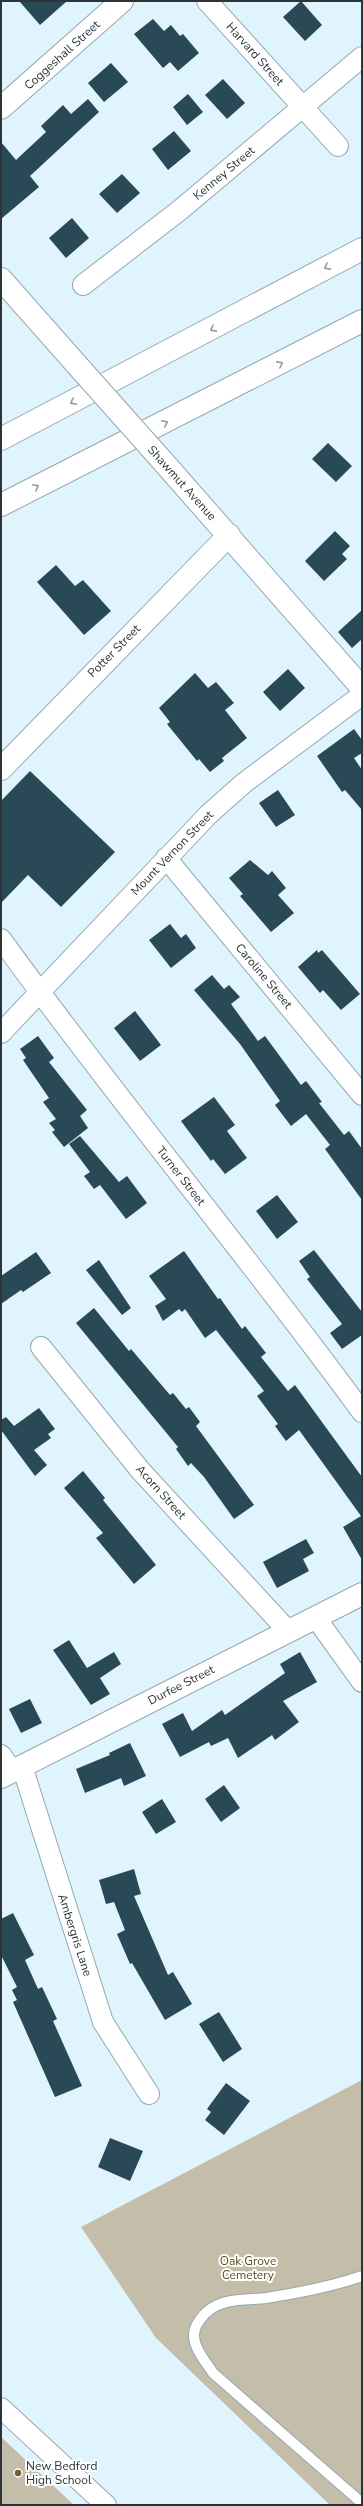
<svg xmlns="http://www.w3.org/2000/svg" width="363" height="2506" font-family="'Nunito Sans',sans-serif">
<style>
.green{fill:#c3bda9}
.building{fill:#2a4956}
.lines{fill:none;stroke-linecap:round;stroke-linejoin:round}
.lane-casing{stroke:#95a8b1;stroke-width:12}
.street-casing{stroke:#95a8b1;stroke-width:22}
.secondary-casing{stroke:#95a8b1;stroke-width:24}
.highway-casing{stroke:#95a8b1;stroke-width:24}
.lane{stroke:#fff;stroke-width:10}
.street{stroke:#fff;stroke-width:20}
.secondary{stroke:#fff;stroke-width:22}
.highway{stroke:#fff;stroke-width:22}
.secondary-bridge-casing{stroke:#95a8b1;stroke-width:24;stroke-linecap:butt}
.secondary-bridge{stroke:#fff;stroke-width:22}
.oneway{stroke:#969a9b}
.poi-dot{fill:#70612f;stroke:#fff;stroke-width:1.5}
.labels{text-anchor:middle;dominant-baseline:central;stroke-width:4;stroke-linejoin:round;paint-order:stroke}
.street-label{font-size:12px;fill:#2c3437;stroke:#fff}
.park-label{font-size:12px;fill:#5b4d18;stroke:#fff}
.poi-label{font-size:12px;fill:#2c3437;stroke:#fff;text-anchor:start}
</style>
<rect width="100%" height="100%" fill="#e0f4fe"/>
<!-- green -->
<path class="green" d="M362 2080V2505H330L156 2338 81 2227Z
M1 2437 74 2505H1Z"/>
<!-- building -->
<path class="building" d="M19 1H67L40 25Z
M301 1 322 25 305 41 283 17Z
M153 19 164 31 171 25 180 36 183 34 199 53 178 71 170 62 163 68 134 34Z
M111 63 128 82 104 102 88 83Z
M223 79 245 103 227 119 205 95Z
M188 94 203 112 187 125 173 107Z
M88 99 99 112 30 176 39 187 1 219V142L16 160 46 132 41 126 63 105 71 114Z
M174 131 191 151 168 170 152 149Z
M122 174 140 193 117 213 99 194Z
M72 218 89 238 66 258 49 238Z
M328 443 352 466 336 482 312 459Z
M335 531 350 546 342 554 347 559 324 581 305 561Z
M56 565 75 586 83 580 111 611 84 635 37 582Z
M362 610V639L352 648 338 632Z
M288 669 305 688 280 711 263 692Z
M195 673 208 688 216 682 234 703 225 710 247 738 222 758 224 761 210 772 199 759 197 761 167 724 170 722 159 708Z
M354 729 362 740V753L354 758 362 770V810L345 790 342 792 317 756Z
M30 771 115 852 61 907 28 875 1 903V801Z
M278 790 295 815 276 827 259 803Z
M250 860 268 875 272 871 286 888 278 895 294 913 271 932 240 896 243 894 229 878Z
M170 924 181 938 186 934 196 948 171 968 149 940Z
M317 950 318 953 322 950 360 994 341 1010 323 990 320 993 298 967Z
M212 975 224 989 229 985 240 997 231 1004 258 1041 265 1036 301 1085 306 1081 322 1102 319 1103 344 1135 349 1131 362 1149V1200L325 1149 330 1145 306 1114 291 1126 275 1105 280 1101 240 1044 194 990Z
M135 1011 161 1045 140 1061 114 1028Z
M38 1036 54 1058 49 1062 87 1110 80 1116 88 1128 64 1147 52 1132 55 1130 49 1123 56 1119 43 1102 49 1098 23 1060 26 1058 20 1049Z
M214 1097 235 1125 227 1131 247 1158 225 1174 213 1159 211 1161 181 1121Z
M80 1136 119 1182 127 1176 147 1203 126 1219 100 1185 94 1189 84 1176 90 1172 69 1144Z
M277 1195 298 1222 277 1239 256 1211Z
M314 1250 362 1312V1335L342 1349 330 1333 342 1324 307 1279 310 1277 299 1261Z
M184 1251 218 1299 220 1298 242 1329 245 1326 266 1353 261 1357 288 1391 295 1385 362 1477V1560L343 1527 361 1516 299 1430 286 1441 275 1426 278 1424 257 1396 264 1391 216 1330 205 1338 185 1309 182 1312 179 1309 163 1321 155 1306 166 1299 149 1276Z
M36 1252 51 1273 23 1292 21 1290 1 1304V1276Z
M99 1260 131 1308 122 1315 86 1270Z
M94 1308 129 1351 131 1349 170 1395 173 1393 186 1409 189 1407 200 1422 196 1426 254 1505 234 1519 204 1477 191 1463 188 1466 176 1449 178 1447 76 1323Z
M39 1408 55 1429 48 1434 51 1438 34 1450 47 1465 35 1476 1 1430V1420L6 1417 14 1426Z
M83 1471 105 1498 103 1500 156 1565 134 1584 96 1538 103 1533 64 1488Z
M306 1539 314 1553 303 1559 309 1571 277 1588 263 1562Z
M69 1640 87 1668 114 1652 121 1664 100 1678 110 1694 91 1705 53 1650Z
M300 1652 317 1682 283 1701 299 1722 275 1740 272 1735 238 1758 228 1738 211 1746 209 1742 180 1757 162 1724 183 1713 192 1731 222 1710 225 1715 285 1673 280 1664Z
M30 1699 42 1723 21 1733 9 1709Z
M130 1743 146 1776 124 1786 121 1778 85 1793 76 1769 110 1755 109 1753Z
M224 1785 240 1808 221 1822 205 1799Z
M162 1799 176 1822 156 1834 142 1812Z
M134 1869 141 1894 134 1896 168 1975 173 1972 192 2004 165 2020 132 1963 130 1964 117 1934 125 1930 114 1902 106 1904 99 1880Z
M13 1913 34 1955 25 1960 38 1989 42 1987 57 2019 53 2021 82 2086 55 2097 13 2002 17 2000 12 1990 17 1987 1 1955V1919Z
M219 2012 242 2049 223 2062 199 2024Z
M226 2083 250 2101 224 2135 205 2120 211 2112 207 2109Z
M110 2138 143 2151 130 2181 98 2167Z"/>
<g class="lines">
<defs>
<path id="lane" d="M362 2276C331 2287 298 2293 266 2298 248 2300 228 2298 212 2308 204 2313 194 2325 194 2335 194 2349 206 2362 213 2373L362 2503"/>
<path id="street" d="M207 1 338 146
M83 285 180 210 362 57
M166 858 362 1095
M1 939C117 1100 245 1252 362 1412
M1 1033 209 814 244 783 362 695
M41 1347 140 1470 288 1631
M316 1618 362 1682
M1 1755 12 1771
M22 1766 103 2022 149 2094
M1 2408 106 2505"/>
<path id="secondary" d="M1 108 122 1
M1 279 77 365
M159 457 362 688
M1 769 229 535
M1 1777 362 1594"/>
<path id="highway" d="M1 439 362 249
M1 505 362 321"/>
</defs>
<!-- lane casing -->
<use href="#lane" class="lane-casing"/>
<!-- street casing -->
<use href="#street" class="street-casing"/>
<!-- secondary casing -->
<use href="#secondary" class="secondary-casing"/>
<!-- highway casing -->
<use href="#highway" class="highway-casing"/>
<!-- lane -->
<use href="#lane" class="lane"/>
<!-- street -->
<use href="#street" class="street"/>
<!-- secondary -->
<use href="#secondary" class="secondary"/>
<!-- highway -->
<use href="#highway" class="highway"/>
<defs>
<path id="secondary-bridge" d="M77 365 159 457"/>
</defs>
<!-- secondary-bridge casing -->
<use href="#secondary-bridge" class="secondary-bridge-casing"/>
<!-- secondary-bridge -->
<use href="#secondary-bridge" class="secondary-bridge"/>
</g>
<!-- one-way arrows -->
<defs><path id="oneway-chevron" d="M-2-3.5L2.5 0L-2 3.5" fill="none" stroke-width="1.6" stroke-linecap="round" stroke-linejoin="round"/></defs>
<g class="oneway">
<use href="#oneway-chevron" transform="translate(327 267) rotate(152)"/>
<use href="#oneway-chevron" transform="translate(213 329) rotate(152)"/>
<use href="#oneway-chevron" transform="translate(280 364) rotate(-28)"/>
<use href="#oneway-chevron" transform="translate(73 402) rotate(153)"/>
<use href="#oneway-chevron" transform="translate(165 423) rotate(-26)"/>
<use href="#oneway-chevron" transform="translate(36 487) rotate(-27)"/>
</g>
<!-- markers -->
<circle class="poi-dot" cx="18" cy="2473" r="4"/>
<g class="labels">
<!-- street labels -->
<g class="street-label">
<text transform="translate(255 54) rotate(48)">Harvard Street</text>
<text transform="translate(62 55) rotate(-42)">Coggeshall Street</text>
<text transform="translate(224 173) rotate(-40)">Kenney Street</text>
<text transform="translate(182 483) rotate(48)">Shawmut Avenue</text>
<text transform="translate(114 651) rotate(-45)">Potter Street</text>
<text transform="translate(172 853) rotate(-46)">Mount Vernon Street</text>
<text transform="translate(264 976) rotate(50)">Caroline Street</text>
<text transform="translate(181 1176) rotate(52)">Turner Street</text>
<text transform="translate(161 1492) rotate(48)">Acorn Street</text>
<text transform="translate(181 1685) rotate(-27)">Durfee Street</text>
<text transform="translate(75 1935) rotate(72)">Ambergris Lane</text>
</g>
<!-- park labels -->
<g class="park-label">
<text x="248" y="2261">Oak Grove<tspan x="248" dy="14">Cemetery</tspan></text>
</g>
<!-- poi labels -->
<g class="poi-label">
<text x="26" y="2466">New Bedford<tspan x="26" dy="14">High School</tspan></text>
</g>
</g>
<!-- border -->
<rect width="363" height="2506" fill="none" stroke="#2c3437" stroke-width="4"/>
</svg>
